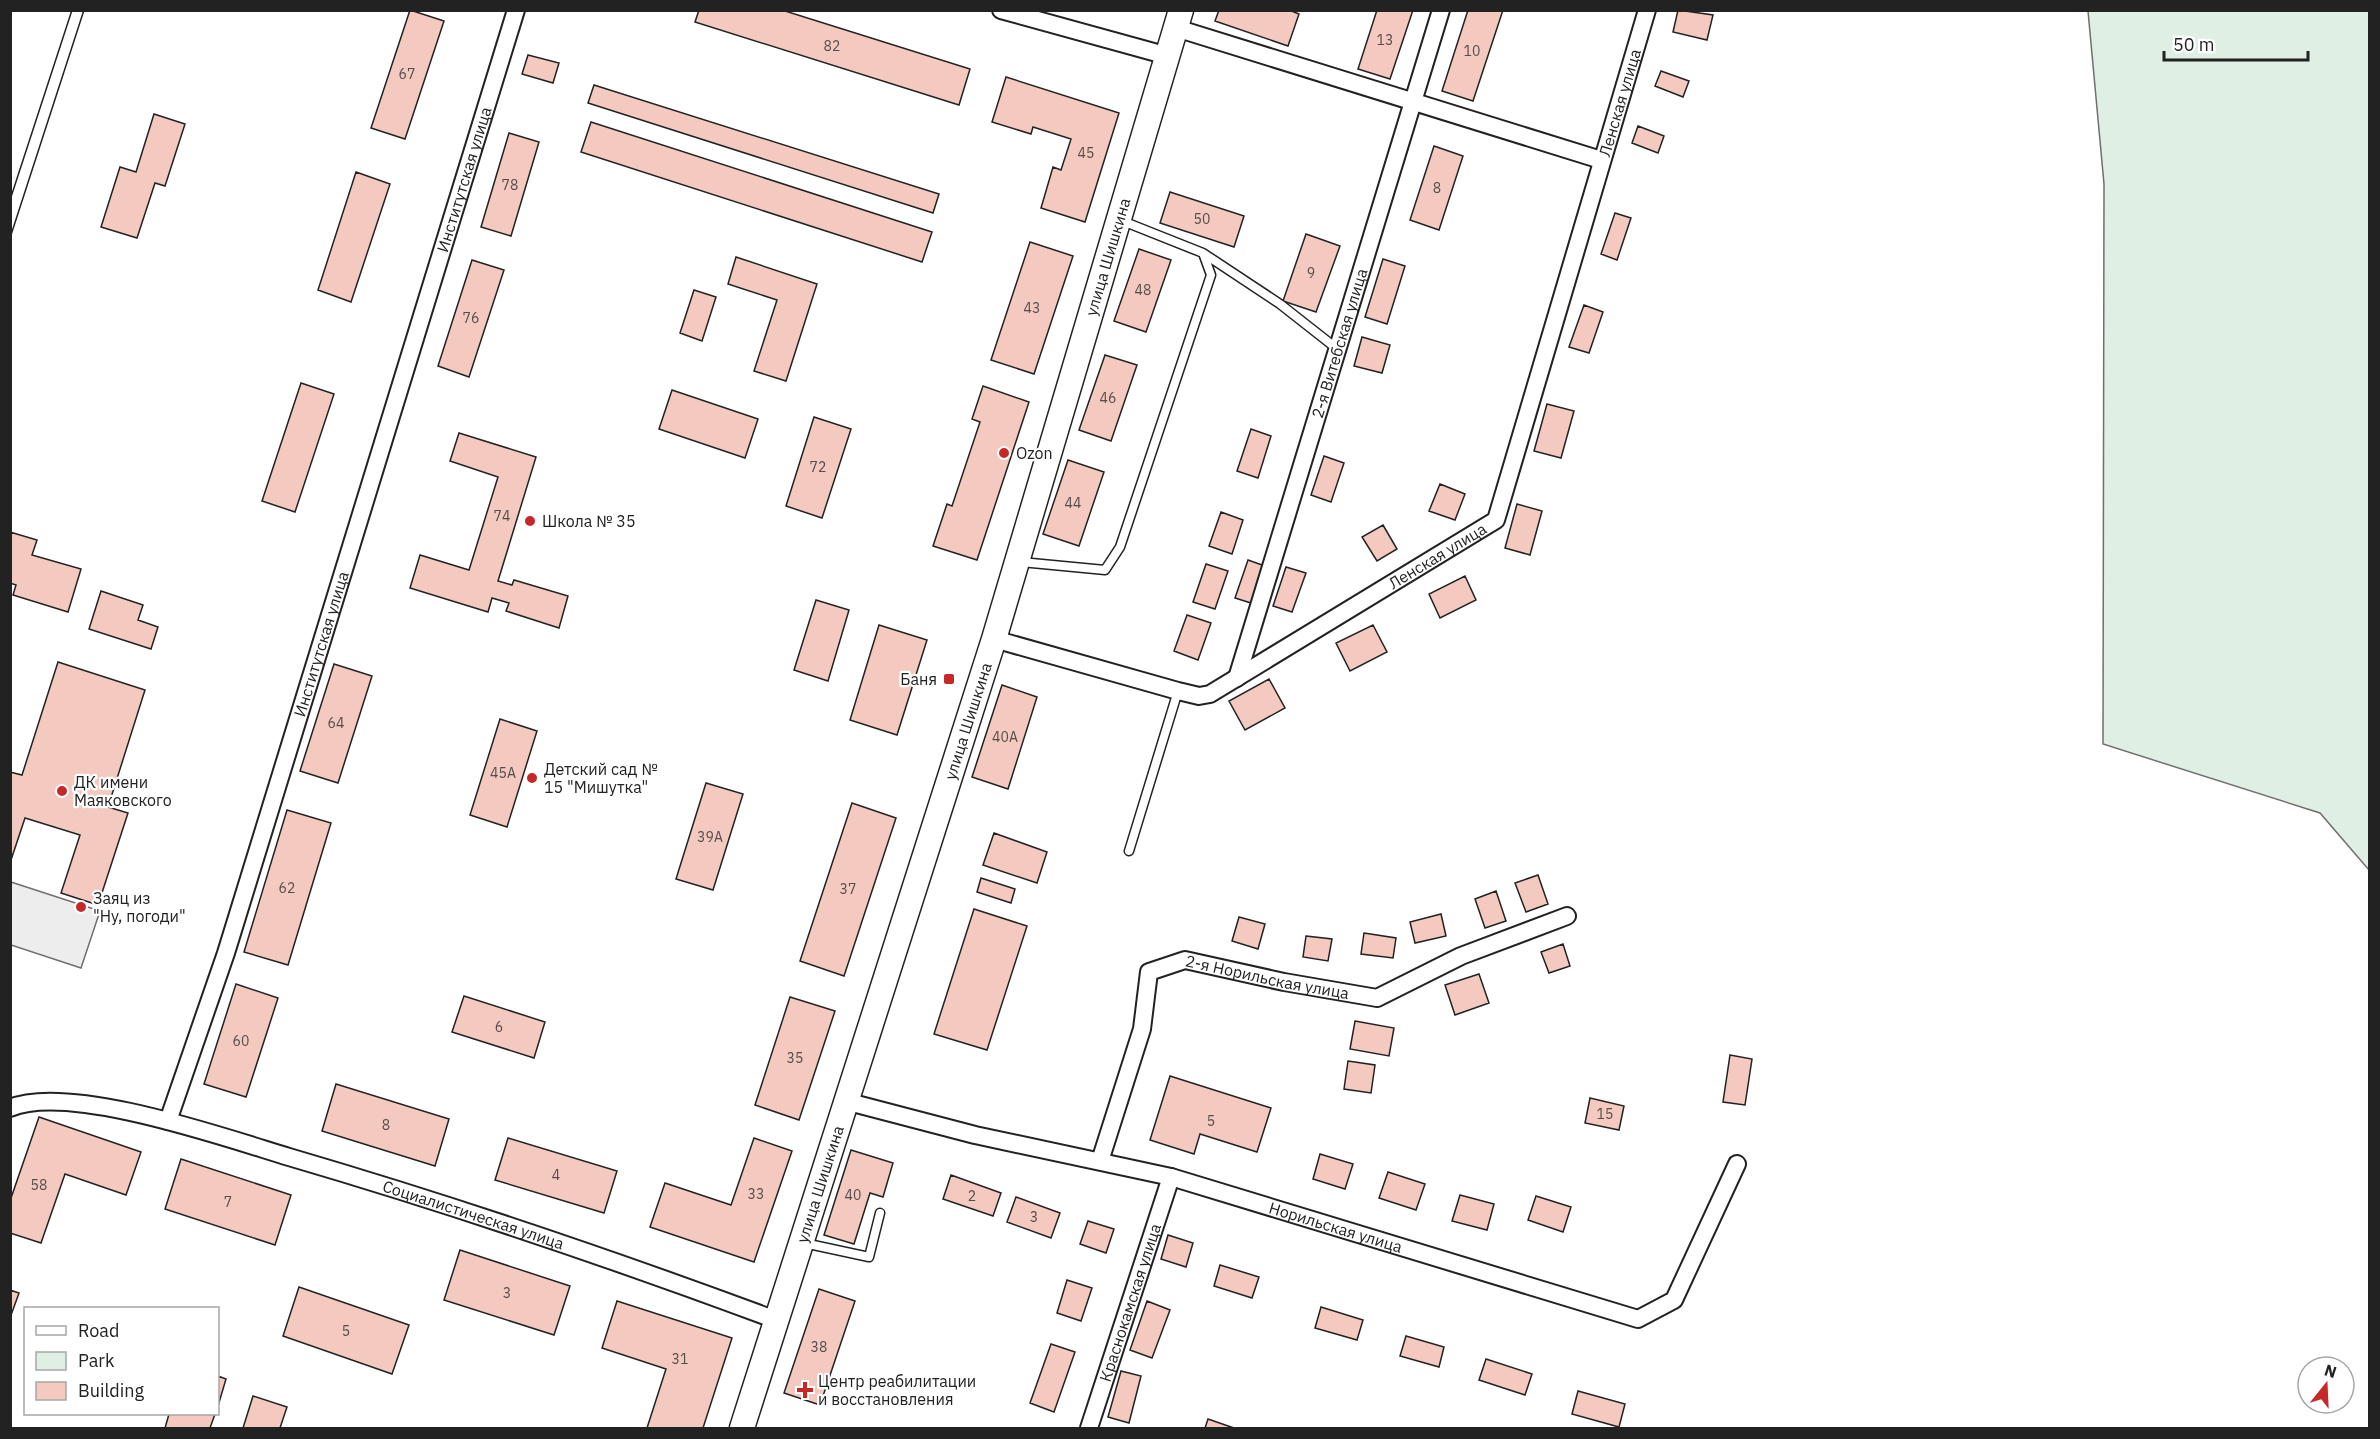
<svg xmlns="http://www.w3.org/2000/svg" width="2380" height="1439" font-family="'IBM Plex Sans',sans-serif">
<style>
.green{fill:#e0efe3;stroke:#6f6f6f;stroke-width:1.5}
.parking{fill:#ededed;stroke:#6f6f6f;stroke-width:1.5}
.building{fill:#f3c9c0;stroke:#222;stroke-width:1.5}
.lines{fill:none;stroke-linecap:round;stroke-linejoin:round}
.service-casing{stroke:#222;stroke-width:11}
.minor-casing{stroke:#222;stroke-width:20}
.secondary-casing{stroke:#222;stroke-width:27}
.service{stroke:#fff;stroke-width:8}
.minor{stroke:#fff;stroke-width:16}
.secondary{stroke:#fff;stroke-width:24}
.tram{stroke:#222;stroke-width:1.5}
.poi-dot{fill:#c62828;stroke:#fff;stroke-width:2}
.labels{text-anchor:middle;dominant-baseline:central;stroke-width:4.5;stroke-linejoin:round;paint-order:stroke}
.number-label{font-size:14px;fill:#564c4a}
.street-label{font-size:16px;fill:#222;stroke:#fff}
.poi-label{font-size:16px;fill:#222;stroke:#fff;text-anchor:start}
</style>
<rect width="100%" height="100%" fill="#fff"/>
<!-- green -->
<path class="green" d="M2088 11H2369V870L2320 813 2103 744 2104 184Z"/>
<!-- parking -->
<path class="parking" d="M11 882 100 911 81 968 11 945Z"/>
<!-- building -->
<path class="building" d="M410 10 444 21 405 139 371 128Z
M699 10H782L970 69 959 105 695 22Z
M1219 10H1289L1299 14 1288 46 1215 21Z
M1377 10H1413L1390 79 1358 69Z
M1468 10H1503L1473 101 1442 91Z
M1678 10 1713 15 1707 40 1673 32Z
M528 55 559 63 553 83 522 74Z
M1661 71 1689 81 1683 97 1655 86Z
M1006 77 1119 113 1085 222 1041 208 1053 167 1061 170 1071 139 1033 127 1031 134 992 122Z
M594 85 939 194 933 213 588 103Z
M154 114 185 124 165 186 155 183 137 238 101 227 120 167 136 172Z
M591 122 932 232 922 262 581 152Z
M1638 126 1664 136 1658 153 1632 143Z
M509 133 539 142 511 236 481 227Z
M1434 146 1463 156 1439 230 1410 220Z
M356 172 390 184 351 302 318 290Z
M1170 192 1244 216 1234 247 1160 223Z
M1615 213 1631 218 1617 260 1601 254Z
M1306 234 1340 246 1316 312 1283 301Z
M1030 242 1073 256 1034 374 991 360Z
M1139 249 1171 260 1146 332 1114 321Z
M736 257 817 284 786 381 754 371 777 300 728 284Z
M1383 259 1405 266 1387 324 1365 317Z
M472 260 504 270 469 377 438 366Z
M694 290 716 297 702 341 680 333Z
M1584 305 1603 312 1589 353 1569 347Z
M1362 337 1390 345 1382 373 1354 366Z
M1105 355 1137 365 1111 441 1079 430Z
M301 383 334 394 295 512 262 501Z
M983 386 1029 402 977 560 933 546 947 504 952 506 980 422 972 419Z
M672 390 758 419 745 458 659 429Z
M1547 404 1574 411 1561 458 1534 451Z
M814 417 851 429 822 518 786 506Z
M1251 429 1271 436 1258 478 1237 471Z
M459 433 536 457 498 581 512 585 514 580 568 596 559 628 506 611 509 603 492 598 488 612 410 588 420 555 469 570 498 477 450 461Z
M1324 456 1344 463 1331 502 1311 495Z
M1068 460 1104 472 1079 546 1043 534Z
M1440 484 1465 494 1455 520 1429 511Z
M1517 504 1542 511 1530 555 1505 548Z
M1221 512 1243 520 1232 554 1209 546Z
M1383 525 1397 549 1377 561 1362 537Z
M10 532 37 540 32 555 81 569 68 612 13 595 16 585 10 583Z
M1248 560 1265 566 1251 603 1235 598Z
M1206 564 1228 571 1215 609 1193 602Z
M1286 567 1306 573 1292 612 1273 606Z
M1465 576 1476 600 1440 618 1429 594Z
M101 591 143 605 138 620 158 627 151 649 89 629Z
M816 600 849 610 828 681 794 670Z
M1187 615 1211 623 1198 660 1174 651Z
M879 625 927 640 897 735 850 720Z
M1373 625 1387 652 1350 671 1336 643Z
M58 662 145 690 108 807 128 813 98 905 61 893 80 835 25 818 10 863V772L22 775Z
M334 664 372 676 338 783 300 771Z
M1269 679 1285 708 1245 730 1229 701Z
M1002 685 1037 697 1008 789 972 777Z
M500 719 537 731 507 827 470 815Z
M706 783 743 794 713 890 676 879Z
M852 803 896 818 844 976 800 961Z
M287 810 331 823 288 965 244 952Z
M994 833 1047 852 1037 883 983 865Z
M1538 875 1548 904 1526 912 1515 883Z
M981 878 1015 889 1011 903 977 892Z
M1496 891 1506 921 1485 928 1475 899Z
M974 909 1027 926 987 1050 934 1034Z
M1441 914 1446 936 1415 943 1410 922Z
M1239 917 1265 924 1258 949 1232 941Z
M1364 933 1396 938 1393 958 1361 954Z
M1306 936 1332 939 1328 961 1303 957Z
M1563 944 1570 966 1549 973 1541 952Z
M1479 974 1489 1003 1455 1015 1445 985Z
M236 984 278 998 246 1097 204 1084Z
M464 996 545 1022 534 1058 452 1032Z
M790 997 835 1011 799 1120 755 1105Z
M1355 1021 1394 1028 1389 1056 1350 1049Z
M1730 1055 1752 1059 1745 1105 1723 1102Z
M1348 1061 1375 1065 1371 1093 1344 1089Z
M1170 1076 1271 1108 1257 1152 1200 1134 1194 1154 1150 1140Z
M336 1084 449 1119 435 1166 322 1131Z
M1590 1098 1624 1106 1619 1130 1585 1123Z
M39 1117 141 1152 126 1195 65 1174 41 1243 10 1233V1201Z
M508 1138 617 1171 604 1213 495 1180Z
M754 1138 792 1151 754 1262 650 1227 665 1183 731 1205Z
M851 1150 893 1163 883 1197 870 1193 854 1244 824 1235Z
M1320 1154 1353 1164 1345 1189 1313 1179Z
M181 1159 291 1195 275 1245 165 1209Z
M1388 1172 1425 1184 1416 1210 1379 1198Z
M951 1175 1001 1193 993 1216 943 1199Z
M1460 1195 1494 1204 1487 1230 1452 1221Z
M1536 1196 1571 1207 1563 1232 1528 1220Z
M1016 1197 1060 1213 1051 1238 1007 1222Z
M1088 1221 1114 1229 1106 1253 1080 1244Z
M1168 1235 1193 1243 1186 1267 1161 1259Z
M460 1250 570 1286 554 1335 444 1300Z
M1220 1265 1259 1277 1252 1298 1214 1286Z
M1067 1280 1092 1288 1081 1321 1057 1313Z
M299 1287 409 1325 392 1374 283 1336Z
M819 1289 855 1301 820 1405 784 1393Z
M10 1290 19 1293 10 1318Z
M617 1301 732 1338 703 1428H647L666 1369 602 1348Z
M1147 1301 1170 1310 1152 1358 1130 1350Z
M1321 1307 1363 1320 1357 1340 1315 1328Z
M1406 1336 1444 1347 1439 1367 1400 1356Z
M1051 1344 1075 1352 1054 1412 1030 1403Z
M1486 1359 1532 1374 1525 1395 1479 1380Z
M1121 1371 1141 1376 1129 1423 1108 1417Z
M218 1376 226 1379 218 1406Z
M1578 1391 1625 1404 1619 1427 1572 1414Z
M253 1396 287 1407 280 1428H243Z
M169 1414H215L210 1428H165Z
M1208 1419 1234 1428H1205Z"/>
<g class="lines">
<defs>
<path id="service" d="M1203 253 1280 304 1336 348
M1021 562 1105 570 1120 547 1211 275 1203 253 1120 220
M1129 851 1178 691
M804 1243 869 1257 880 1213"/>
<g id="minor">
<path d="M1001 10 1168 56"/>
<path d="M1176 28 1601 160"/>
<path id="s1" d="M994 639 1178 691 1199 696 1210 694 1496 520 1647 10"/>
<path id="s2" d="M1237 678 1441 10"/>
<path id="s3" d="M845 1101 975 1135 1171 1177 1638 1319 1674 1300 1737 1164"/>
<path id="s4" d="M10 1108C69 1083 226 1138 289 1157 453 1205 615 1260 776 1320"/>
<path id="s5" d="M168 1121 226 953 516 10"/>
<path id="s6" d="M1100 1161 1142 1029 1149 972 1185 960 1284 982 1377 998 1461 956 1567 916"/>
<path id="s7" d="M1089 1428 1171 1177"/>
</g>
<g id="secondary">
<path id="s8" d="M742 1428 994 639 1181 10"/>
</g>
</defs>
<!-- service casing -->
<use href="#service" class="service-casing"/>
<!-- minor casing -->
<use href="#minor" class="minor-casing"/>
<!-- secondary casing -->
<use href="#secondary" class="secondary-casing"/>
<!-- service -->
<use href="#service" class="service"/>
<!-- minor -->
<use href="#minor" class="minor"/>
<!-- secondary -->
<use href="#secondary" class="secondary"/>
<!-- tram -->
<path class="tram" d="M10 200 72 10
M10 238 84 10"/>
</g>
<!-- markers -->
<g class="poi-dot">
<circle cx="1004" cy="453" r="6"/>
<circle cx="530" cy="521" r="6"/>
<rect x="943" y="673" width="12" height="12" rx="3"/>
<circle cx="532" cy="778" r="6"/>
<circle cx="62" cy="791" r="6"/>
<circle cx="81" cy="907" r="6"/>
<path d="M802 1381h6v6h6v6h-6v6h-6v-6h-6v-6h6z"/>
</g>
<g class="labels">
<!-- number labels -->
<g class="number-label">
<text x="1385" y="40">13</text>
<text x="832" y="46">82</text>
<text x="1472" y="51">10</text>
<text x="407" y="74">67</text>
<text x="1086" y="153">45</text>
<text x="510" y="185">78</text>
<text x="1437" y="188">8</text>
<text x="1202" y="219">50</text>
<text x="1311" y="273">9</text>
<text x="1143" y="290">48</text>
<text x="1032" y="308">43</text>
<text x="471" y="318">76</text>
<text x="1108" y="398">46</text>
<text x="818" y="467">72</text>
<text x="1073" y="503">44</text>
<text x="502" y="516">74</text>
<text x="336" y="723">64</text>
<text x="1005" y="737">40А</text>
<text x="503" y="773">45А</text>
<text x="710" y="837">39А</text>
<text x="287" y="888">62</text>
<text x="848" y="889">37</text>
<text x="499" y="1027">6</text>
<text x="241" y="1041">60</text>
<text x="795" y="1058">35</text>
<text x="1605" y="1114">15</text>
<text x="1211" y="1121">5</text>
<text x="386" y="1125">8</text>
<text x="556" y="1175">4</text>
<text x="39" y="1185">58</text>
<text x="756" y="1194">33</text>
<text x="853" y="1195">40</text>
<text x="972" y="1196">2</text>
<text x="228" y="1202">7</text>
<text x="1034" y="1217">3</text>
<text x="507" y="1293">3</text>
<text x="346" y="1331">5</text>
<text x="819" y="1347">38</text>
<text x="680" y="1359">31</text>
</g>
<!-- street labels -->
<g class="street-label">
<text stroke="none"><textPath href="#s1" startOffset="994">Ленская улица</textPath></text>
<text stroke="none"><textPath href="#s5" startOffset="987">Институтская улица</textPath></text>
<text stroke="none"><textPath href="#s8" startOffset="1227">улица Шишкина</textPath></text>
<text stroke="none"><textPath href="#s2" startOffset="350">2-я Витебская улица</textPath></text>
<text stroke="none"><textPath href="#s1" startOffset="490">Ленская улица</textPath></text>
<text stroke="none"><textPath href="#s5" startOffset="501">Институтская улица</textPath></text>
<text stroke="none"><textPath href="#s8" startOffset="742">улица Шишкина</textPath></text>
<text stroke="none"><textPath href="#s6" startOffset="318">2-я Норильская улица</textPath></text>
<text stroke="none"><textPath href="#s8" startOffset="256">улица Шишкина</textPath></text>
<text stroke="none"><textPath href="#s4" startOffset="480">Социалистическая улица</textPath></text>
<text stroke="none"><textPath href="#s3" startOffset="507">Норильская улица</textPath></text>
<text stroke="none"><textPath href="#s7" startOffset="132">Краснокамская улица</textPath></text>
</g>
<!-- poi labels -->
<g class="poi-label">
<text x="1016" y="453">Ozon</text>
<text x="542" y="521">Школа № 35</text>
<text x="937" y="679" text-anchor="end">Баня</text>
<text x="544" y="769">Детский сад №<tspan x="544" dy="18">15 "Мишутка"</tspan></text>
<text x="74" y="782">ДК имени<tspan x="74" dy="18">Маяковского</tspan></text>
<text x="93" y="898">Заяц из<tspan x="93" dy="18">"Ну, погоди"</tspan></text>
<text x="818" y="1381">Центр реабилитации<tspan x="818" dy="18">и восстановления</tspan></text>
</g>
</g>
<!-- border -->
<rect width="2380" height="1439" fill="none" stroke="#222222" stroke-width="24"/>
<!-- legend -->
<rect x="24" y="1307" width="195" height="108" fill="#ffffff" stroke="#a7a7a7" stroke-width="1.5"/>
<rect x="36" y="1326" width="30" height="9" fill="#ffffff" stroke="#a7a7a7" stroke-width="1.5"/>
<text x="78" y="1337" font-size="18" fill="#222222">Road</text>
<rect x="36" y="1352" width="30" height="18" fill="#e0efe3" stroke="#a7a7a7" stroke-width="1.5"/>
<text x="78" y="1367" font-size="18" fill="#222222">Park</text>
<rect x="36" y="1382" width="30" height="18" fill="#f3c9c0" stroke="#a7a7a7" stroke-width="1.5"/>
<text x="78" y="1397" font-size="18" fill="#222222">Building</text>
<!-- north arrow -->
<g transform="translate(2326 1385) rotate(18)"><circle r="28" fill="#ffffff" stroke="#a7a7a7" stroke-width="1.5"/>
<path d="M0-4.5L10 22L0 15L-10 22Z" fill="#c62828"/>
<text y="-9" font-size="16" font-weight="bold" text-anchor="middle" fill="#222222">N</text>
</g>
<!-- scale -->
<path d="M2164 51v9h144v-9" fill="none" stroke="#222222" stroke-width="3"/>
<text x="2173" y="51" font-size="18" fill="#222222" stroke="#ffffff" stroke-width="4.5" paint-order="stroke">50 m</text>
</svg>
